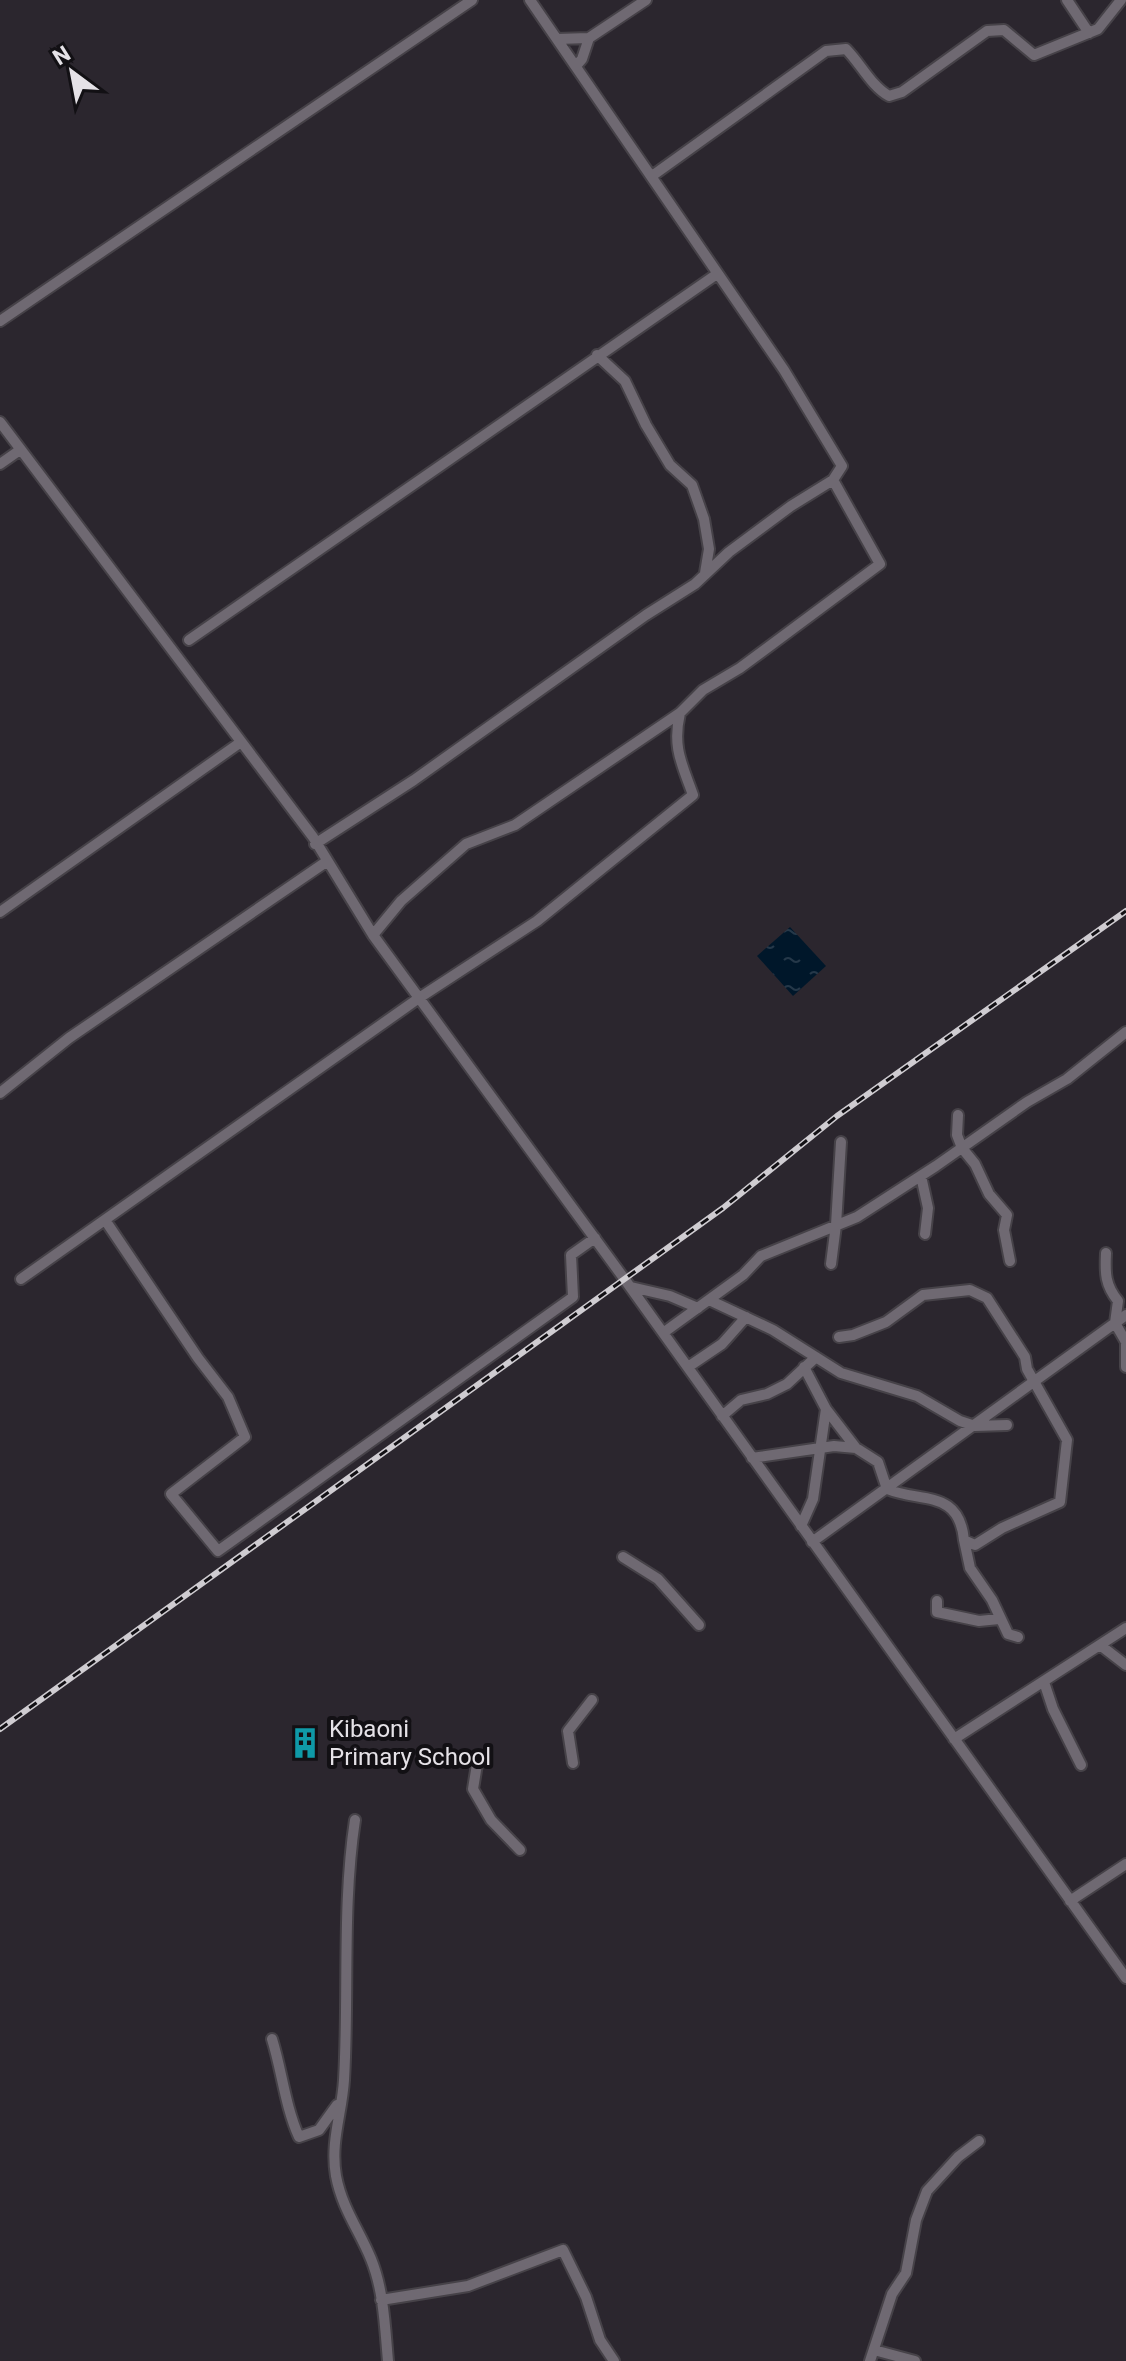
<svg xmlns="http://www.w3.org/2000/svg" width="1126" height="2361" font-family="Roboto,sans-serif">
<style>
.water{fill:url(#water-ripples)}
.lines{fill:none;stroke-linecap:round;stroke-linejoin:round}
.minor-casing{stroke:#464248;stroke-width:14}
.minor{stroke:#6f6972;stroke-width:10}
.rail-casing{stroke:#cfccd1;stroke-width:6}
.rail{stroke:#121014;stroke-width:3;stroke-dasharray:9;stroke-linecap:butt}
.labels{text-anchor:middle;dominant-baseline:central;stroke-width:8;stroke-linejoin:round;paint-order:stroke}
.poi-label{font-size:24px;fill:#e5e2e7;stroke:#121014;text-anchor:start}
</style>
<defs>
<pattern id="water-ripples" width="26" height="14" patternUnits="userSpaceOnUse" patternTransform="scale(2)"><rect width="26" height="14" fill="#00172a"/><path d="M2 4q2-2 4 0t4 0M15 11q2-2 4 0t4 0" fill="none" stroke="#253849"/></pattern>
</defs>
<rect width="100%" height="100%" fill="#2b262e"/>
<!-- water -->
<path class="water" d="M790 927 826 966 793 996 757 956Z"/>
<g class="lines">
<defs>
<path id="minor" d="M1067 0 1089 33
M557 39 589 38 646 0
M576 66 582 59 589 38
M652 176 826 51 846 49C861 64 871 86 889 96L902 92 987 31 1004 30 1034 55 1098 29 1121 0
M0 321 472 0
M597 355 625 381 646 425 670 465 692 485 704 519 709 549 705 573
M0 422 313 837 373 935 623 1277 1126 1978
M0 464 20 450
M189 640 717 274
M315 844 414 780 646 615 695 584 729 552 791 506 833 480
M0 912 241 742
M373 935 401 901 466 844 515 825 680 713 703 690 740 668 880 564 833 480 842 466 784 370 530 0
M0 1093 69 1038 326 862
M958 1115 957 1135 962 1148 975 1164 989 1194 1007 1215 1004 1230 1010 1261
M921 1176 928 1208 925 1234
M105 1220 198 1358 228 1397 245 1437 171 1494 218 1551 573 1297 571 1255 595 1238
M1106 1253C1105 1273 1105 1285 1118 1301L1115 1323 1126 1342V1367
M831 1264 836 1225 841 1142
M21 1279 419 998 537 921 693 795C682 764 672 747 680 713
M631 1287 670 1296 698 1308
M709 1300 773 1330 841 1373 917 1396 960 1421 975 1426 1007 1425
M663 1333 743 1275 761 1256 857 1217 936 1166 1027 1102 1067 1079 1126 1032
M688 1367 722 1344 746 1317
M804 1367 826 1409 856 1448
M722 1416 741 1400 767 1394 787 1384 816 1357
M752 1458 834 1446 856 1448 878 1462 887 1489C921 1503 959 1489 964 1540L975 1545 1002 1528 1060 1502 1067 1440 1027 1369 1025 1357 987 1298 970 1290 923 1295 886 1322 853 1335 839 1337
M801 1526 813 1499 826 1409
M964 1540 970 1568 992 1600 1008 1634 1018 1637
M812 1542 1126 1315
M623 1557 658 1579 699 1625
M937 1601V1612L979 1621 999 1619
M1100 1645 1126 1665
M1044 1682 1053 1709 1081 1765
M954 1739 1126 1628
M478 1758 473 1789 491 1820 520 1850
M573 1763 568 1731 592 1700
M355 1820C342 1905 349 1994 344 2080 342 2113 330 2142 336 2176 342 2208 359 2230 371 2259 384 2291 385 2328 388 2361
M1070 1901 1126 1864
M272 2039C282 2071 285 2106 299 2137L319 2130 337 2105
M381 2300 468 2286 563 2250 586 2297 600 2340 614 2361
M874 2350 915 2361
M870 2361 892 2294 906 2273 916 2220 927 2191 958 2157 979 2141"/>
</defs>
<!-- minor casing -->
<use href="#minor" class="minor-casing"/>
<!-- minor -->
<use href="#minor" class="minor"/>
<defs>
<path id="rail" d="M0 1729 723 1208 837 1116 1126 911"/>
</defs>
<!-- rail casing -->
<use href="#rail" class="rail-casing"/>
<!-- rail -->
<use href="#rail" class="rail"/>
</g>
<!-- icons -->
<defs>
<symbol id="building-bare" viewBox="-9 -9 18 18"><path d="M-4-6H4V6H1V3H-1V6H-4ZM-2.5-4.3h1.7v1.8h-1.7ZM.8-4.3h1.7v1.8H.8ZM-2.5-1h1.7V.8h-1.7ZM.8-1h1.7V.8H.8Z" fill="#0f9aa8" stroke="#121014" stroke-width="2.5" paint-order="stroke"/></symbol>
</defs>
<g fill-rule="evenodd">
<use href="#building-bare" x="283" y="1721" width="44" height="44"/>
</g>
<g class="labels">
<!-- poi labels -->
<g class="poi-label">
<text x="329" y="1729">Kibaoni<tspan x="329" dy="28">Primary School</tspan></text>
</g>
</g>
<!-- north arrow -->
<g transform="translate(72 72) rotate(328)" stroke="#121014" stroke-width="6" paint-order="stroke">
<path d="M0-6L14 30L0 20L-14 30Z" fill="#e5e2e7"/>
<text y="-12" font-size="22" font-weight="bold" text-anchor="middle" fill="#e5e2e7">N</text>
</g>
</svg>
